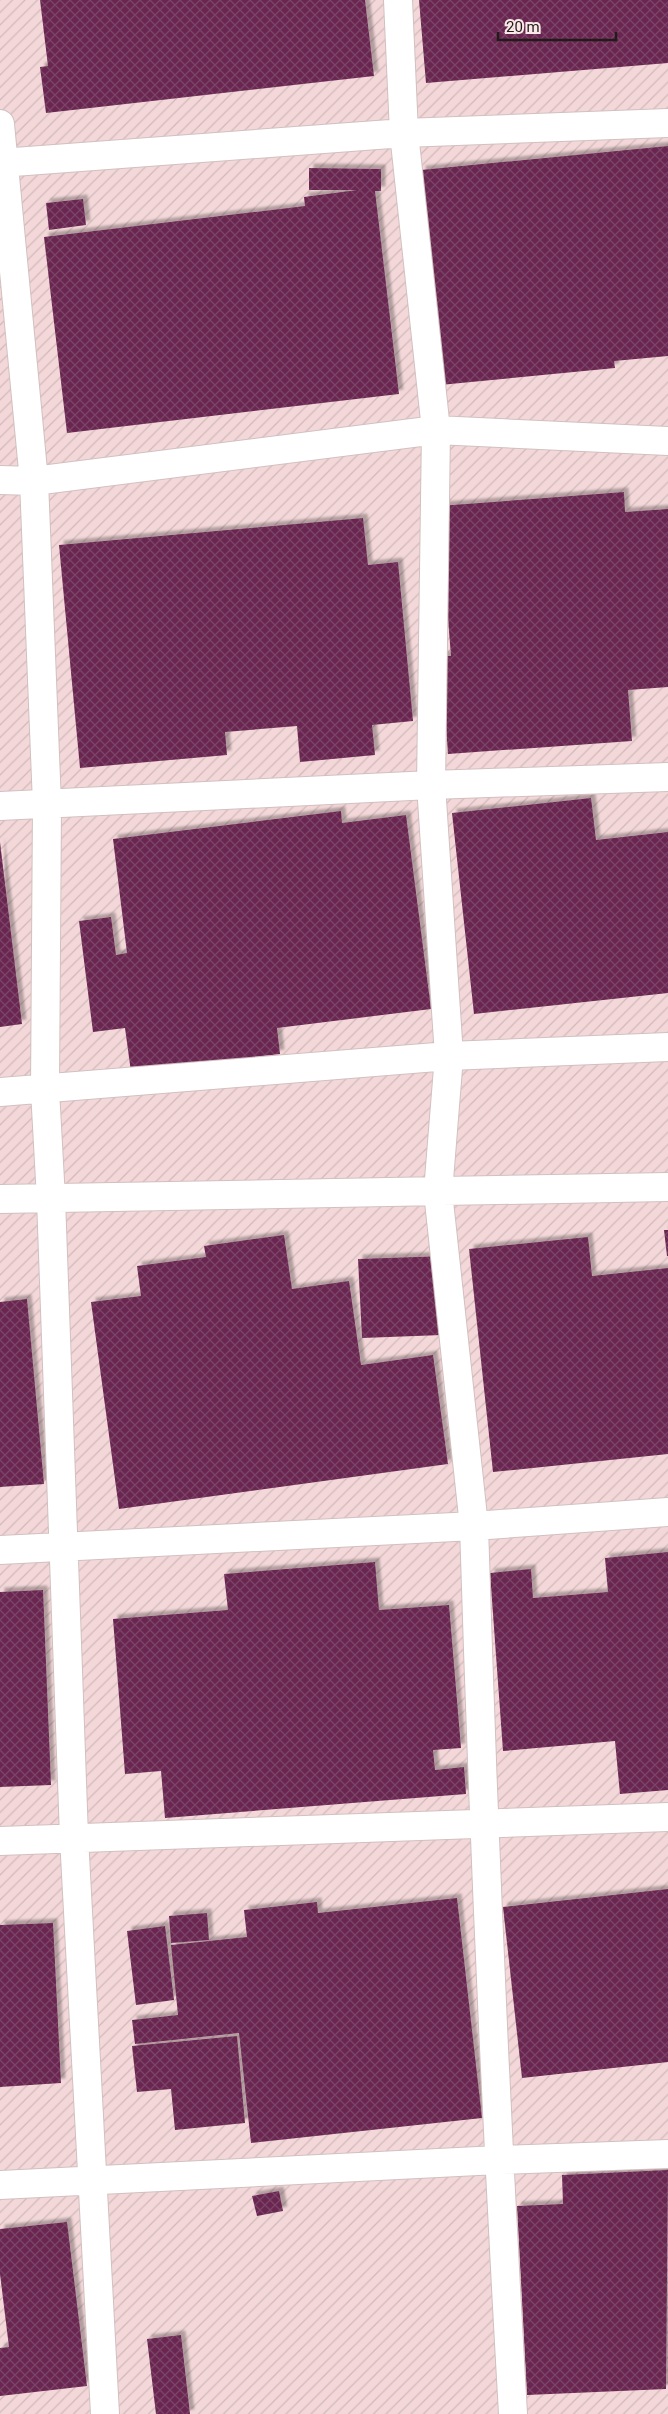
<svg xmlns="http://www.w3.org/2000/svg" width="668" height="2414" font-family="Roboto,sans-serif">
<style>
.industrial{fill:url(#industrial-furrows)}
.building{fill:url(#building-cross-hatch);filter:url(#shadow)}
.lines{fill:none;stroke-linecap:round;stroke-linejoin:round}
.minor-casing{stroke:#d2c0c0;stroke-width:30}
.minor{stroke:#fff;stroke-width:28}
</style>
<defs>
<pattern id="industrial-furrows" width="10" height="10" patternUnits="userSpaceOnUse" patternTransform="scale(1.25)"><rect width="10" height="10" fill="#f4d8d9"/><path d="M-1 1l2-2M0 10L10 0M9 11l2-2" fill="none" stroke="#d1b9ba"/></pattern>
<pattern id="building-cross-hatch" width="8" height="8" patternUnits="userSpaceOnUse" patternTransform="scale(1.25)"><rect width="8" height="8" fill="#6a2651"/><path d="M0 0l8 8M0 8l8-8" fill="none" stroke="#7a4466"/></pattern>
<filter id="shadow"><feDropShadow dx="4.5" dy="-4.5" stdDeviation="1" flood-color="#0004"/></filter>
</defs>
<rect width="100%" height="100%" fill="#fae8e8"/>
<!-- industrial -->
<path class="industrial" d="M0 0H668V2414H0Z"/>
<!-- building -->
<path class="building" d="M40 0H365L374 76 46 113 40 67 48 66Z
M419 0H668V63L426 83Z
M668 146V356L614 361 615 368 440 385 421 170Z
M309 168 381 169V191H375L399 394 67 433 44 237 305 206 304 197 357 190H309Z
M83 199 86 225 49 230 46 203Z
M624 492 625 512 668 509V687L628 690 632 741 448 754 441 656H451L439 506Z
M363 518 368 565 398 562 413 721 372 725 375 755 300 762 297 726 225 732 227 755 80 768 59 545Z
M591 798 596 840 668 832V993L474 1014 452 813Z
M341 811 342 823 406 815 431 1009 277 1028 280 1054 131 1072 125 1028 93 1032 79 921 111 917 116 955 127 953 113 839Z
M0 842 22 1024 0 1027Z
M664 1230H668V1256H667Z
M284 1235 292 1289 349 1281 361 1365 433 1355 448 1464 119 1509 91 1302 141 1296 137 1266 206 1257 204 1246Z
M588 1237 592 1276 668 1268V1454L493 1472 469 1249Z
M446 1256 442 1335 362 1338 358 1259Z
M27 1299 44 1484 0 1487V1302Z
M668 1552V1790L620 1794 615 1741 503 1751 490 1573 531 1569 533 1598 608 1592 605 1558Z
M375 1562 379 1610 449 1605 461 1748 433 1750 435 1770 464 1767 466 1794 165 1818 161 1771 125 1774 113 1619 228 1610 224 1574Z
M43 1590 51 1785 0 1787V1592Z
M668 1889V2062L522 2078 503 1907Z
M457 1898 482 2118 251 2143 239 2033 135 2044 132 2020 178 2015 171 1945 247 1937 244 1910 317 1902 318 1913Z
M207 1913 209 1940 171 1943 169 1916Z
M53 1923 61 2083 0 2087V1925Z
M165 1926 174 2000 136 2005 127 1931Z
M237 2036 245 2123 175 2130 171 2089 137 2092 132 2046Z
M668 2170 666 2389 527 2395 517 2206 563 2204 562 2175Z
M279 2191 283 2211 257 2216 252 2196Z
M67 2222 87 2386 0 2396V2348L9 2347 0 2274V2229Z
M181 2335 190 2414H156L147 2339Z"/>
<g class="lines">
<defs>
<path id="minor" d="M398 0 404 133 436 430 431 785 449 1056 438 1192 474 1526 668 1512
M0 124 34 481 47 804 45 1090 51 1199 74 1837 105 2414
M0 163 404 133 668 123
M0 480 34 481 436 430 668 441
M0 806 431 785 668 777
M0 1092 449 1056 668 1047
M0 1199 668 1187
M0 1550 474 1526C483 1822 496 2118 513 2414
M0 1841 668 1817
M0 2185 498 2160 668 2154"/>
</defs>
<!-- minor casing -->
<use href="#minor" class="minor-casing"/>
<!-- minor -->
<use href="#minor" class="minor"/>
</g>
<!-- scale -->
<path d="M498 32v8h118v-8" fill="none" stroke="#211b1b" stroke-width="2.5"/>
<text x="506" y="32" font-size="15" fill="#211b1b" stroke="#fae8e8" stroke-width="4" paint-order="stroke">20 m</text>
</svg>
